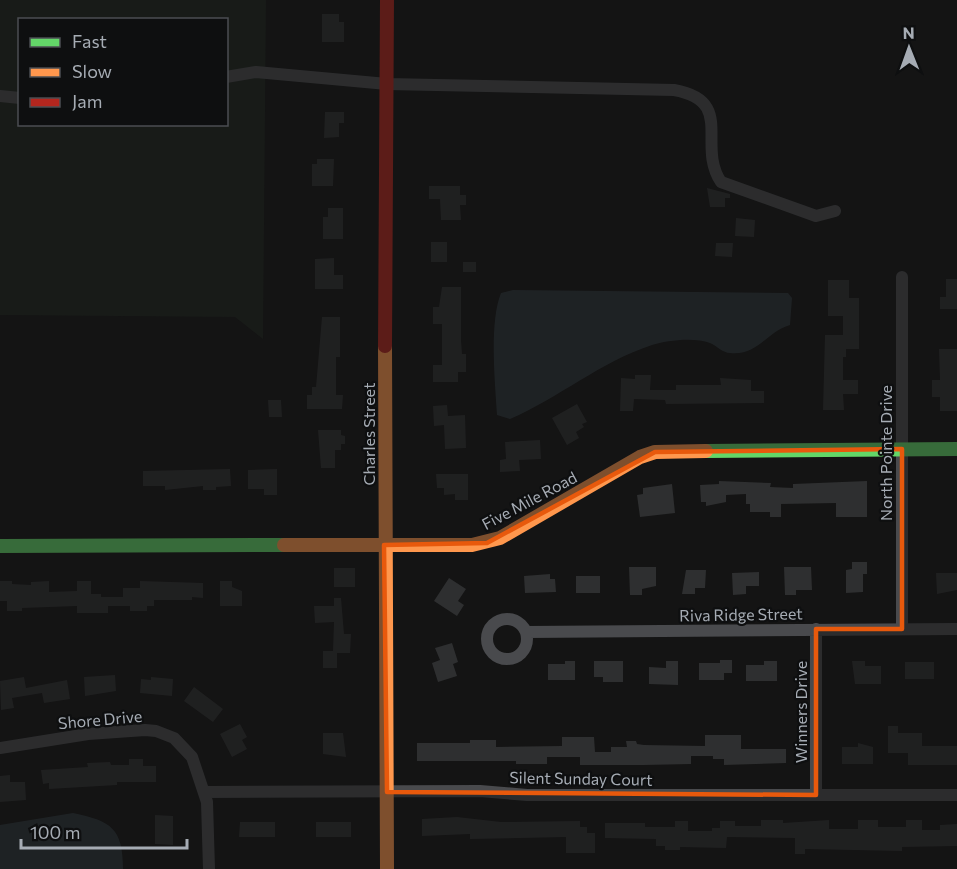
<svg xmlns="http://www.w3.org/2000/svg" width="957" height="869" font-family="Commissioner,sans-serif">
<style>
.green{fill:#1e241e;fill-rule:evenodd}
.water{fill:#2c3439}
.building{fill:#2e2f30}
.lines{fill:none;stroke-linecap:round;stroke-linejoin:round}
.street{stroke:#494a4d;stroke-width:12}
.fast{stroke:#63d668;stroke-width:14}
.slow{stroke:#ff974d;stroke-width:14}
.jam{stroke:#b3261e;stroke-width:14}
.marked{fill:none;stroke:#e8590c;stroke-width:4.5;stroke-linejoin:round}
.labels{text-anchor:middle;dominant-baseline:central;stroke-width:4.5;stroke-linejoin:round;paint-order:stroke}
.street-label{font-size:16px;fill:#a6acb4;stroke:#0e0f10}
</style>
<rect width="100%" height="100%" fill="#141414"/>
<!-- green -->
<path class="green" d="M0 0H266L263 339 235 317 0 315ZM20 20H226V124H20Z"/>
<!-- water -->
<path class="water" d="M513 290 788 293 792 298 790 325C766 332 758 356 730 353 723 353 717 346 710 343 695 337 667 340 652 345 600 362 559 398 510 419L497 415C495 382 489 323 501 293Z
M73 813C111 821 123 828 123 869H0V825Z"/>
<!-- building -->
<path class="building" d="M322 14H339V22H344V42H322Z
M325 112H344V123H339V137L324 138Z
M317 159H334L333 186H312V164H317Z
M429 186H460V195H466V205H460L461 220H441L440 199H429Z
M707 188 730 194V198H725V207H710Z
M328 208H343V239H323V217H328Z
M736 218 755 220 754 237 735 236Z
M431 242H447V262H431Z
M716 243H733L732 257 715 256Z
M334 258V275H343V289H315V259Z
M463 262H476V272H463Z
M946 279H957V309H940V297H946Z
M828 280H849V298H859V349H846V357H843V380H858V394H843L844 410H823L825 335H843V316H828Z
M442 287H461V340L462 354H466V372H458V382H433V365H442V324H433V307H439Z
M322 317H340V357H336V395H343L342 409H307V395H312V387H316Z
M939 349H957V411H940V397H932V380H940Z
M635 375H651L650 390H676V385H721L720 378 751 380V391H764V403L666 404 665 400 634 399 633 411H620L621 378 635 379Z
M268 400H281L282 417H269Z
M577 404 587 422 582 424 584 427 576 432 579 438 567 445 552 418Z
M447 405 448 416 465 415 466 448 445 449 444 425 434 426 433 406Z
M318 430H341V435L345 436V444H341V450H335V468H321Z
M540 440 541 459 519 460 520 471 500 472V460L506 459 505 442Z
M230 469 231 486 216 487V490H203V486L165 490V486H143V471Z
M277 469V495H264V489H248V470Z
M436 474H468V500H455V494L444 495V488H437Z
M719 481 771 483 770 487 793 488V484L867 481V517H836V503L781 504V517H770V512H750V504H746V494L726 495V502L706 506V502H701L700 485 719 484Z
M672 484 675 513 640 517 637 495 643 494V488Z
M852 562H867V574H863V592L846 593V570L852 569Z
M629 567H656V586L642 589V595H630Z
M784 567H811L812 590H796V595H785Z
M334 568H355V587H334Z
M686 570H706L705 588H695V594H682Z
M759 572V586H746V594L733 595 732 573Z
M936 573H957V590L937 594Z
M550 574V579H555L556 592 525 593 524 576Z
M576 576H600V593H576Z
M449 578 466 589 458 601 464 605 457 616 434 601Z
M0 581H12V584L31 585V582L49 581V592L77 591V581H91V594H101V597H123V588H140V581L203 583V598L192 597V600H154V606H147V611H130V606H108V613H77V606L22 608V611H7V601H0Z
M220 581H232V587L242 591V606H220Z
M334 598H341L344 634H351L350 653H337V668H323V651H333L334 622 315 623 314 606H334Z
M452 643 458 662 453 664 457 676 438 682 432 663 440 660 435 648Z
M720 660H732V673H724V680H699V663H720Z
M565 661H575V680H548V664H565Z
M594 661H623V682H603V677H594Z
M666 661H678V685L649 684V667L666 668Z
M764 661H777V681H746V665H764Z
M852 661H865V666H881V684H855Z
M905 662H934V679H905Z
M115 675 116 691 85 696 84 677Z
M24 677 26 688 67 680 70 699 44 703 42 693 12 698 14 708 1 710 0 681Z
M151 677 173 679 172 696 140 693 141 679 151 680Z
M194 687 223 709 213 722 184 701Z
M240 724 247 737 242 740 247 749 232 757 220 734Z
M888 726H898V733H922V746H957V765H908V753H888Z
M323 733H343L346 757 323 754Z
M705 735H741V749H786V763L724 765V759H713V756H691V764L644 765H580V757H547V764H516V761H417V743H470V740H496V747L562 746V737H594L595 752H611V747H627L626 741H636L637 744 644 745 705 746Z
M858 743 873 747V764H842V747H858Z
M129 759H143V766H156V782H117V785L49 789V783L43 784 41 770 88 767 87 763 110 762 111 765H129Z
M10 775V782H25L26 800 0 802V776Z
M155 815 173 816V845L155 844Z
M457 817 501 822 580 821V827H587V833H595V853H566V837L470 839V834L422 836V819Z
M761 820H783V823L829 820V829H858V820H878V827H906V820H922V830H940V825L957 824V846L902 847V851L805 849V854H795V838L727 837 726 848 680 847V850H665V846H656V839L605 838V823H645V827H675V821H688V831H712V828H720V821H735V826H761Z
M240 822H275V837H239Z
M316 822H351V837H316Z"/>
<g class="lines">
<!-- street -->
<path class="street" d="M226 77 256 72 387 84 674 90C736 101 696 145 721 182L816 216 835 211
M0 96 20 98
M902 277V629
M487 639a20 20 0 1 1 40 0a20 20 0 1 1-40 0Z
M526 632 957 629
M0 748 88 734 145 730 156 731 174 738 192 757 207 802 209 869
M204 792 480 791 527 795H957
M816 795V629"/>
<!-- fast -->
<path class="fast" d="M706 451 957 449
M0 546 284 545"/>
<!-- slow -->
<path class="slow" d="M385 346 387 869
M284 545H472L500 538 640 457 655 452 706 451"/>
<!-- jam -->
<path class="jam" d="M385 346 387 0"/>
</g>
<!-- marked area -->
<path d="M0 0H957V869H0ZM902 449V629H816V795L387 792 384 545 487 543 655 452Z" fill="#141414" fill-opacity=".55" fill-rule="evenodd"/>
<path class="marked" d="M902 449V629H816V795L387 792 384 545 487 543 655 452Z"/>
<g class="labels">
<!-- street labels -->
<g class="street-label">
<text transform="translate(368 434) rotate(-90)">Charles Street</text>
<text transform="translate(885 453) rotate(-90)">North Pointe Drive</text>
<text transform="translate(529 500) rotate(-28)">Five Mile Road</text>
<text transform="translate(741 614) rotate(-1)">Riva Ridge Street</text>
<text transform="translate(800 712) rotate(-90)">Winners Drive</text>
<text transform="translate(100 719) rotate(-5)">Shore Drive</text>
<text transform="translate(581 778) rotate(1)">Silent Sunday Court</text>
</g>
</g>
<!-- legend -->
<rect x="18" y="18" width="210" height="108" fill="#0e0f10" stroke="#4b4e52" stroke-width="1.5"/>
<rect x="30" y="38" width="30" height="9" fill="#63d668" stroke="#4b4e52" stroke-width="1.5"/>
<text x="72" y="48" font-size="18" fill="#a6acb4">Fast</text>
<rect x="30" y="68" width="30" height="9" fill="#ff974d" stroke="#4b4e52" stroke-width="1.5"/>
<text x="72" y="78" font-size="18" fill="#a6acb4">Slow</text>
<rect x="30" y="98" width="30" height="9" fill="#b3261e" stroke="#4b4e52" stroke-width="1.5"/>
<text x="72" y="108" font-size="18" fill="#a6acb4">Jam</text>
<!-- north arrow -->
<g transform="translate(909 48) rotate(359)" stroke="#0e0f10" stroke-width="4.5" paint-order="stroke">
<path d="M0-4.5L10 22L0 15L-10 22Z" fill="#a6acb4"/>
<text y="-9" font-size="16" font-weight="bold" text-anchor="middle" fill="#a6acb4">N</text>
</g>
<!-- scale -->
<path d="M21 839v9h166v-9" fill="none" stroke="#a6acb4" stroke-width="3"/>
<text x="30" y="839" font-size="18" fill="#a6acb4" stroke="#0e0f10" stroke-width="4.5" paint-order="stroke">100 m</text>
</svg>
